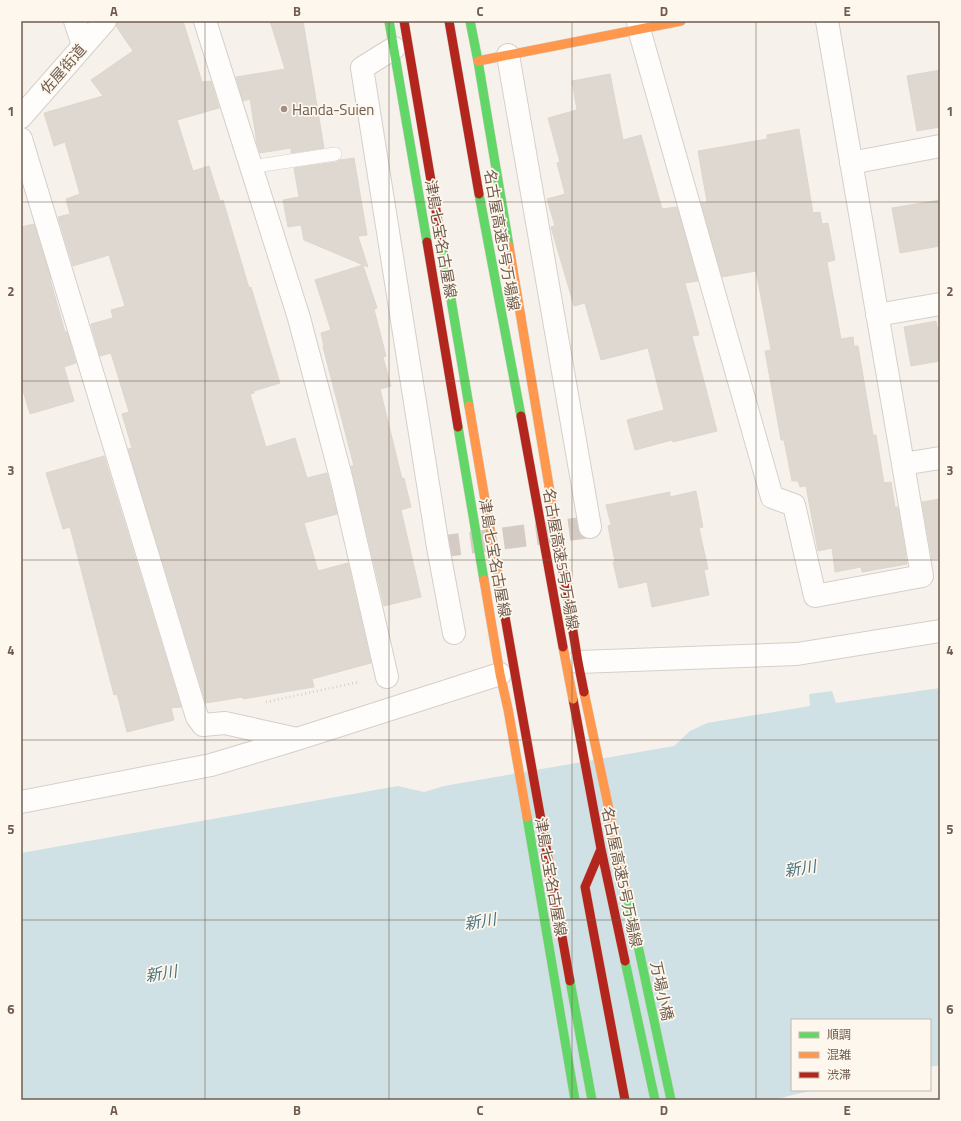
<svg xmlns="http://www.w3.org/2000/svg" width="961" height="1121" font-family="'Titillium Web','Noto Sans JP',sans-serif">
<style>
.water{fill:#cfe1e4}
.building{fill:#dfd8d1;stroke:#ded6ce}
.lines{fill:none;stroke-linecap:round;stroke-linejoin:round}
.street-tunnel{stroke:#d4ccc4;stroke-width:22;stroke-dasharray:22 11;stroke-linecap:butt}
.lane-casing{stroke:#d5cfc9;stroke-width:14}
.street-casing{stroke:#d5cfc9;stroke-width:24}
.fast-casing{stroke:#d5cfc9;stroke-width:10}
.slow-casing{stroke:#d5cfc9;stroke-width:10}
.jam-casing{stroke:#d5cfc9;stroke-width:10}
.path{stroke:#d6d0cb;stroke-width:2.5;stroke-dasharray:1 3;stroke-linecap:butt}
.lane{stroke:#fefdfc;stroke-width:13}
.street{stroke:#fefdfc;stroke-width:22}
.fast{stroke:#63d668;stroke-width:9}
.slow{stroke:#ff974d;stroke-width:9}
.jam{stroke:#b3261e;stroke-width:9}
.fast-bridge-casing{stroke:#d4cdc7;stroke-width:10;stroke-linecap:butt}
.slow-bridge-casing{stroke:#d4cdc7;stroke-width:10;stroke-linecap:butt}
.jam-bridge-casing{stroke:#d4cdc7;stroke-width:10;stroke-linecap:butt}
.fast-bridge{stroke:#63d668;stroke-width:9}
.slow-bridge{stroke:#ff974d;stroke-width:9}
.jam-bridge{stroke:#b3261e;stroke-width:9}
.grid{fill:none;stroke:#705c4e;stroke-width:1;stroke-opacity:0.55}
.poi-dot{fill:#9f9085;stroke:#fdf7ed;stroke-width:1.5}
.labels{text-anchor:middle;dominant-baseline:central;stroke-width:3.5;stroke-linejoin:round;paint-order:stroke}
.street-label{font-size:15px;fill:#705c4e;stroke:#fdf7ed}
.poi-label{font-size:15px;fill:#705c4e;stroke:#fdf7ed;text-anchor:start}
.water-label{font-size:16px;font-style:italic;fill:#4b7480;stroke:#fdf7ed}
.neatline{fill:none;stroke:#705c4e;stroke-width:1.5}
.grid-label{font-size:13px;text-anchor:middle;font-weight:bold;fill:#705c4e}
</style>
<rect width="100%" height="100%" fill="#f6f2eb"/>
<!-- water -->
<path class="water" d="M940 688V1065L930 1067V1020H792V1090H814L772 1100H21V853L398 786 424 792 444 786 674 746 690 731 707 723 810 706 809 694 832 691 836 703Z"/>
<!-- building -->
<path class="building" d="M117 21H183L202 82 211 81 219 108 177 120 193 171 209 166 220 201 223 200 249 288 251 287 280 383 254 391V393L250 394 266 447 295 438 307 478 327 473 337 514 304 523 318 571 348 563 371 663 312 679 314 687 243 699V697L206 703 128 449 132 448 122 414 129 412 111 353 100 356 91 324 113 318 111 310 125 306 109 255 73 266 58 217 70 214 66 199 80 194 65 142 54 146 44 113 103 96 91 80 133 51 116 26Z
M270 21H303L324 148 291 153V148L260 153 257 144 250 99 243 101 236 77 285 69Z
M940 70V127L917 131 907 76Z
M610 74 623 140 641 135 662 209 677 207 698 281 685 283 699 335 692 336 717 431 673 442 672 440 635 450 627 420 664 410 648 348 601 360 585 303 574 306 551 227 555 226 547 199 565 194 557 163 560 162 548 118 577 110 572 81Z
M799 129 813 213 820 212 822 224 828 223 835 260 827 262 841 339 853 337 854 346H858L873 435H876L884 483 891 482 895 507H898L907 564 862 572 861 567 835 572 832 548 818 551 806 486 800 487 798 481H792L784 440H781L765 351 771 350 756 271 722 277 701 203 707 202 698 151 767 139V135Z
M354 158 367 235 358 236 368 267 304 240 301 225 288 227 283 200 299 197 294 168 336 162 340 160Z
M940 200V246L900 253 892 208Z
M34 224 51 279H50L65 332H67L76 363 64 367 74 401 30 414 21 384V227Z
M363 265 377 308 374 309 386 356 383 357 391 386 380 389 402 479 404 478 411 507 401 510 421 597 384 606 351 466H354L323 347H324L321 333 331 330 315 280Z
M936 321 940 341V361L911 366 904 327Z
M104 456 181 707 171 708 174 720 127 732 117 694 114 695 70 527 63 529 46 473Z
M696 491 703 527 699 528 708 569 704 570 709 595 652 607 647 582 619 588 613 562H615L608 526 611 525 606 505 670 492V497Z
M940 499V558L932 559 922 502Z"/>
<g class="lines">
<!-- street-tunnel -->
<path class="street-tunnel" d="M438 547 590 527"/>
<defs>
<path id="lane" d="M251 167 335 154"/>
<path id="street" d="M75 21 83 45
M205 21 299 318 342 481 387 677
M638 21 639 29 772 497 794 505 815 596 922 576 903 464
M827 21 903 464 940 458
M394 48 362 68 438 547 454 633
M508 55 590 527
M21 117 105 21
M21 139 197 717 203 725 225 723 297 739
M851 163 940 146
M877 315 940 304
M578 662 797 654 940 631
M21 802 211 765 297 739 500 674"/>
<path id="fast" d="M389 21 427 242
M470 21 478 61 509 246
M458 427 484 580
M527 817 575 1100
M627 894 671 1100
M625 961 655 1100
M570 981 592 1100"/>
<path id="slow" d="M478 61 681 21
M509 246 555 522
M484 580 500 674 508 709 527 817
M584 692 627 894"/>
<path id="jam" d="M427 242 458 427
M555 522 578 662 584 692
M573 699 601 849 625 961
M521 708 570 981
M601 849 585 887 625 1100"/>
</defs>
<!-- lane casing -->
<use href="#lane" class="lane-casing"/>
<!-- street casing -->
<use href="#street" class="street-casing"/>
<!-- fast casing -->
<use href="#fast" class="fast-casing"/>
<!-- slow casing -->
<use href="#slow" class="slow-casing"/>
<!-- jam casing -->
<use href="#jam" class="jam-casing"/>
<!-- path -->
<path class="path" d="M266 702 359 682"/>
<!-- lane -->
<use href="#lane" class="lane"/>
<!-- street -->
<use href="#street" class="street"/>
<!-- fast -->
<use href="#fast" class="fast"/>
<!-- slow -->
<use href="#slow" class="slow"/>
<!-- jam -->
<use href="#jam" class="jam"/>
<defs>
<path id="fast-bridge" d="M479 194 521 416
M441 240 469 406"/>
<path id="slow-bridge" d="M469 406 504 611
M563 647 573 699"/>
<path id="jam-bridge" d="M404 21 441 240
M449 21 479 194
M521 416 563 647
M504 611 521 708"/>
</defs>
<!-- fast-bridge casing -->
<use href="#fast-bridge" class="fast-bridge-casing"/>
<!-- slow-bridge casing -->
<use href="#slow-bridge" class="slow-bridge-casing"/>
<!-- jam-bridge casing -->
<use href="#jam-bridge" class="jam-bridge-casing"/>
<!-- fast-bridge -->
<use href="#fast-bridge" class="fast-bridge"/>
<!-- slow-bridge -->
<use href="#slow-bridge" class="slow-bridge"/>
<!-- jam-bridge -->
<use href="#jam-bridge" class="jam-bridge"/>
</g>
<!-- grid -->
<path class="grid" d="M205 21V1100M389 21V1100M572 21V1100M756 21V1100M21 202H940M21 381H940M21 560H940M21 740H940M21 920H940"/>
<!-- markers -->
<circle class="poi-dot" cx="284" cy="109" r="4"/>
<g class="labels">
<!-- street labels -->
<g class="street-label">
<text transform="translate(63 69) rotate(-49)">佐屋街道</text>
<text transform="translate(441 239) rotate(80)">津島七宝名古屋線</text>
<text transform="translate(502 240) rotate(80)">名古屋高速5号万場線</text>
<text transform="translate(495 558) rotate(80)">津島七宝名古屋線</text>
<text transform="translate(561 559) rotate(80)">名古屋高速5号万場線</text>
<text transform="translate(551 877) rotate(80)">津島七宝名古屋線</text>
<text transform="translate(622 877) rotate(78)">名古屋高速5号万場線</text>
<text transform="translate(662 991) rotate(78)">万場小橋</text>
</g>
<!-- poi labels -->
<g class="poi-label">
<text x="292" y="109">Handa-Suien</text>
</g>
<!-- water labels -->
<g class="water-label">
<text transform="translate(800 868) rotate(-9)">新川</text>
<text transform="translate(480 921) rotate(-9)">新川</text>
<text transform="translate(161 973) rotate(-9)">新川</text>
</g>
</g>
<!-- border -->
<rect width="961" height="1121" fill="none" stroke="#fdf7ed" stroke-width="44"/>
<!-- legend -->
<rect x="791" y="1019" width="140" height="72" fill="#fdf7ed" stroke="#c5b9ad"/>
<rect x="799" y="1032" width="20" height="6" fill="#63d668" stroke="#c5b9ad"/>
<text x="827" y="1039" font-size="12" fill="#705c4e">順調</text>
<rect x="799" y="1052" width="20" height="6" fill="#ff974d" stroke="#c5b9ad"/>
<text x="827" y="1059" font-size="12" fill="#705c4e">混雑</text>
<rect x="799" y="1072" width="20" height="6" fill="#b3261e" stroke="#c5b9ad"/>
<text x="827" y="1079" font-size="12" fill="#705c4e">渋滞</text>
<rect x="22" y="22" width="917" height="1077" class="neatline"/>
<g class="grid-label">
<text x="114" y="16">A</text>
<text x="297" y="16">B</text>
<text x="480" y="16">C</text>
<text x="664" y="16">D</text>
<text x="847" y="16">E</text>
<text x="11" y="116">1</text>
<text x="950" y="116">1</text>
<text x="11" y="296">2</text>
<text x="950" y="296">2</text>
<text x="11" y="475">3</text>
<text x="950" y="475">3</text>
<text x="11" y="655">4</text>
<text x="950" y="655">4</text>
<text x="11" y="834">5</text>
<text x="950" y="834">5</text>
<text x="11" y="1014">6</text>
<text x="950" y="1014">6</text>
<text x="114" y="1115">A</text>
<text x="297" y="1115">B</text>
<text x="480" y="1115">C</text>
<text x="664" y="1115">D</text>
<text x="847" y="1115">E</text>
</g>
</svg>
